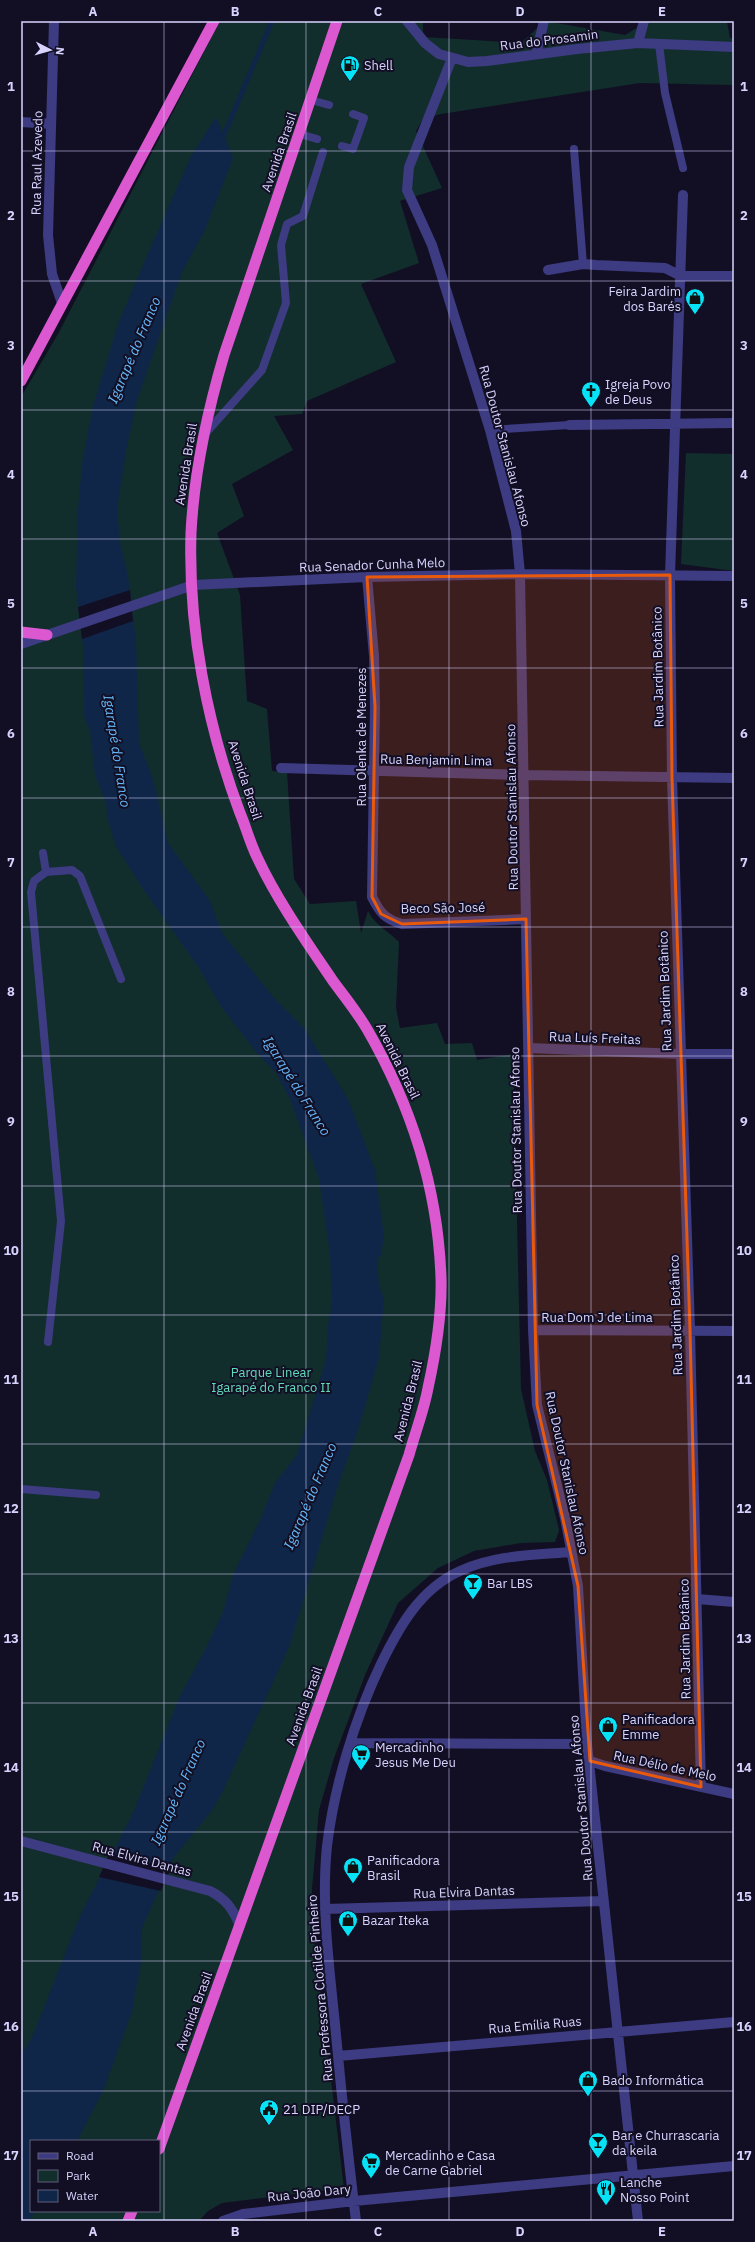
<svg xmlns="http://www.w3.org/2000/svg" width="755" height="2242" font-family="'IBM Plex Sans',sans-serif">
<style>
.green{fill:#122e2c;fill-rule:evenodd}
.water{fill:#0f2648}
.pier{fill:#120f24}
.lines{fill:none;stroke-linecap:round;stroke-linejoin:round}
.stream{stroke:#0f2648;stroke-width:5}
.service{stroke:#3d3b81;stroke-width:8}
.minor{stroke:#3d3b81;stroke-width:10}
.tertiary{stroke:#3d3b81;stroke-width:10}
.trunk{stroke:#db58d0;stroke-width:11}
.marked{fill:#e8590c;fill-opacity:0.2;stroke:#e8590c;stroke-width:3;stroke-linejoin:round}
.grid{fill:none;stroke:#d7d3fe;stroke-width:1;stroke-opacity:0.55}
.labels{text-anchor:middle;dominant-baseline:central;stroke-width:4;stroke-linejoin:round;paint-order:stroke}
.street-label{font-size:13px;fill:#d7d3fe;stroke:#120f24}
.poi-label{font-size:13px;fill:#d7d3fe;stroke:#120f24;text-anchor:start}
.park-label{font-size:13px;fill:#61dcba;stroke:#120f24}
.water-label{font-size:14px;font-style:italic;fill:#64b8fa;stroke:#120f24}
.neatline{fill:none;stroke:#d7d3fe;stroke-width:1.5}
.grid-label{font-size:13px;text-anchor:middle;font-weight:bold;fill:#d7d3fe}
</style>
<rect width="100%" height="100%" fill="#120f24"/>
<!-- green -->
<path class="green" d="M220 21H423V37L521 43 545 21 625 35 648 21 727 22 730 38 734 39V85L640 83 441 114 423 119 416 131 442 188 400 201 419 263 361 284 396 362 307 401 302 414 274 416 293 450 232 484 244 516 217 533 240 595 247 701 267 709 272 771 287 772 294 879 310 904 356 901 361 933 368 911C374 924 388 931 399 942L396 1008 400 1028 437 1023 445 1044 472 1043 477 1060 513 1054 521 1389 535 1451 547 1480 559 1530 555 1542 521 1543 474 1551 438 1568 398 1603 365 1675 334 1758 319 1810 312 1889V1922L344 2188 222 2203 208 2211 199 2221H21V397L58 334ZM31 2141H159V2211H31Z
M686 453 734 454V571L681 564Z"/>
<!-- water -->
<path class="water" d="M216 117 233 158 205 230 182 272 137 400 126 451 117 509 120 543 128 576 136 642 139 743 153 779 168 843 210 901 222 933 274 998 304 1028 348 1099 375 1170 384 1236 381 1255 377 1259 379 1286 384 1298 379 1358 359 1427 339 1482 289 1647 223 1791 213 1809 174 1857 142 1928 141 1963 132 2012 103 2091 77 2141H31V2211H36L28 2221H21V2056L33 2035 80 1916 133 1813 180 1696 205 1650 223 1612 233 1575 261 1518 275 1483 297 1455 326 1359 328 1325 332 1304 330 1254 319 1179 290 1099 276 1073 256 1052 220 1005 199 968 139 883 116 846 108 820 106 803 95 775 90 731 84 716 83 646 76 587 78 510 82 464 93 406 118 324 146 258 191 156Z"/>
<!-- pier -->
<path class="pier" d="M130 590 133 621 82 639 78 607Z
M109 1854 171 1868 161 1891 99 1877Z"/>
<g class="lines">
<!-- stream -->
<path class="stream" d="M221 142 272 21"/>
<!-- service -->
<path class="service" d="M659 44 665 93 683 168
M311 100 329 105
M300 134 317 139
M342 146 353 149 364 118 353 114
M574 149 583 264
M490 430 569 425
M204 435 262 370 286 303 281 245 287 224 303 216 323 152
M43 853 46 872 72 870 80 876 121 979
M46 872 34 881 31 892 61 1221 48 1342
M21 1489 96 1495"/>
<!-- minor -->
<path class="minor" d="M54 21 48 235 52 274 62 303
M407 21 425 43 439 54 468 62 487 61 577 49 638 43 734 47
M638 43 644 21
M536 54 544 21
M452 58 409 167 407 190 432 245 490 430 516 531 520 574 533 1330 537 1405 565 1518 578 1586 587 1744 638 2221
M21 122 51 124
M683 195 670 575 672 778 690 1330 701 1787
M548 270 583 264 596 265 665 268 681 276H734
M569 425 734 423
M367 577 374 656 375 707 372 897C380 913 385 919 402 924L526 919
M21 644 193 585 367 577 520 574 734 576
M281 768 523 775 734 778
M528 1048 680 1054H734
M533 1330 734 1331
M697 1599 734 1602
M351 1743 587 1744
M590 1761 605 1766 734 1794
M325 1909 603 1901
M338 2056 734 2022
M223 2221 243 2214 354 2201 734 2166
M356 2221C348 2155 341 2090 335 2024 329 1965 321 1905 327 1846 334 1787 355 1718 381 1664 399 1627 420 1589 460 1571 494 1555 534 1555 571 1552"/>
<!-- tertiary -->
<path class="tertiary" d="M21 1841 210 1891C226 1899 233 1909 240 1926"/>
<!-- trunk -->
<path class="trunk" d="M21 381 214 21
M21 632 47 635
M159 2149 409 1455C415 1433 424 1410 428 1388 436 1352 442 1314 441 1278 438 1189 411 1105 367 1029 357 1012 344 996 333 981 306 941 277 900 257 857 250 843 246 827 240 813 207 725 188 627 191 533 194 472 207 413 224 355L337 21
M128 2221 132 2211"/>
</g>
<!-- marked area -->
<path class="marked" d="M670 575 672 778 690 1330 701 1787 590 1761 578 1586 537 1405 526 919 402 924 381 914 372 897 375 707 367 577Z"/>
<!-- grid -->
<path class="grid" d="M164 21V2221M306 21V2221M449 21V2221M591 21V2221M21 151H734M21 281H734M21 410H734M21 539H734M21 668H734M21 798H734M21 927H734M21 1056H734M21 1186H734M21 1315H734M21 1444H734M21 1574H734M21 1703H734M21 1832H734M21 1961H734M21 2091H734"/>
<!-- icons -->
<defs>
<symbol id="fuel-pin" viewBox="-11 -11 22 30"><path d="M0 17L-7.5 6A9.5 9.5 0 1 1 7.5 6Z" fill="#07e3f6" stroke="#120f24"/><path d="M-5.5-6h7V0h2V4h1.3V-2.5L3-4.5l.8-.8L6-3V5H2.5V1h-1V6h-7ZM-4.2-4.7v3.2H.2V-4.7Z" fill="#111"/></symbol>
<symbol id="shop-pin" viewBox="-11 -11 22 30"><path d="M0 17L-7.5 6A9.5 9.5 0 1 1 7.5 6Z" fill="#07e3f6" stroke="#120f24"/><path d="M-5-2.5h2.3a2.7 3.5 0 0 1 5.4 0H5L5.5 6h-11ZM-1.5-2.5h3a1.5 2.3 0 0 0-3 0Z" fill="#111"/></symbol>
<symbol id="church-pin" viewBox="-11 -11 22 30"><path d="M0 17L-7.5 6A9.5 9.5 0 1 1 7.5 6Z" fill="#07e3f6" stroke="#120f24"/><path d="M-1.2-6h2.4v3.5h3.3v2.4h-3.3V6h-2.4V-.1h-3.3v-2.4h3.3Z" fill="#111"/></symbol>
<symbol id="bar-pin" viewBox="-11 -11 22 30"><path d="M0 17L-7.5 6A9.5 9.5 0 1 1 7.5 6Z" fill="#07e3f6" stroke="#120f24"/><path d="M-6-5H6L.8 .8V4.5H3.5V6h-7V4.5H-.8V.8Z" fill="#111"/></symbol>
<symbol id="supermarket-pin" viewBox="-11 -11 22 30"><path d="M0 17L-7.5 6A9.5 9.5 0 1 1 7.5 6Z" fill="#07e3f6" stroke="#120f24"/><path d="M-6-5.5h2.5l.6 2H6L4.5 2H-2.5L-4.4-4H-6ZM-1.5 3.2a1.3 1.3 0 1 0 .1 0ZM3 3.2a1.3 1.3 0 1 0 .1 0Z" fill="#111"/></symbol>
<symbol id="civic-pin" viewBox="-11 -11 22 30"><path d="M0 17L-7.5 6A9.5 9.5 0 1 1 7.5 6Z" fill="#07e3f6" stroke="#120f24"/><path d="M-.6-6.5H3V-4.5H.6V-3L4-1V1h2V6H-6V1h2V-1L-.6-3ZM-1.2 2.5V6h2.4V2.5Z" fill="#111"/></symbol>
<symbol id="restaurant-pin" viewBox="-11 -11 22 30"><path d="M0 17L-7.5 6A9.5 9.5 0 1 1 7.5 6Z" fill="#07e3f6" stroke="#120f24"/><path d="M-5-6h1v4h1v-4h1v4h1v-4h1v5L-1.5 .5V6h-2V.5L-5-1ZM5-6V6H3V1.5H1.5Q1.5-4 5-6Z" fill="#111"/></symbol>
</defs>
<g fill-rule="evenodd">
<use href="#fuel-pin" x="339" y="54" width="22" height="30"/>
<use href="#shop-pin" x="684" y="287" width="22" height="30"/>
<use href="#church-pin" x="580" y="380" width="22" height="30"/>
<use href="#bar-pin" x="462" y="1572" width="22" height="30"/>
<use href="#shop-pin" x="597" y="1715" width="22" height="30"/>
<use href="#supermarket-pin" x="350" y="1743" width="22" height="30"/>
<use href="#shop-pin" x="342" y="1856" width="22" height="30"/>
<use href="#shop-pin" x="337" y="1909" width="22" height="30"/>
<use href="#shop-pin" x="577" y="2069" width="22" height="30"/>
<use href="#civic-pin" x="258" y="2098" width="22" height="30"/>
<use href="#bar-pin" x="587" y="2131" width="22" height="30"/>
<use href="#supermarket-pin" x="360" y="2151" width="22" height="30"/>
<use href="#restaurant-pin" x="595" y="2178" width="22" height="30"/>
</g>
<g class="labels">
<!-- street labels -->
<g class="street-label">
<text transform="translate(549 40) rotate(-7)">Rua do Prosamin</text>
<text transform="translate(279 152) rotate(-71)">Avenida Brasil</text>
<text transform="translate(37 163) rotate(-89)">Rua Raul Azevedo</text>
<text transform="translate(505 446) rotate(75)">Rua Doutor Stanislau Afonso</text>
<text transform="translate(186 464) rotate(-81)">Avenida Brasil</text>
<text transform="translate(372 565) rotate(-2)">Rua Senador Cunha Melo</text>
<text transform="translate(658 667) rotate(-91)">Rua Jardim Botânico</text>
<text transform="translate(361 737) rotate(-90)">Rua Olenka de Menezes</text>
<text transform="translate(436 760) rotate(1)">Rua Benjamin Lima</text>
<text transform="translate(245 780) rotate(72)">Avenida Brasil</text>
<text transform="translate(512 807) rotate(-91)">Rua Doutor Stanislau Afonso</text>
<text transform="translate(443 908) rotate(-1)">Beco São José</text>
<text transform="translate(665 991) rotate(-92)">Rua Jardim Botânico</text>
<text transform="translate(595 1038) rotate(2)">Rua Luís Freitas</text>
<text transform="translate(398 1061) rotate(64)">Avenida Brasil</text>
<text transform="translate(516 1130) rotate(-91)">Rua Doutor Stanislau Afonso</text>
<text transform="translate(676 1315) rotate(-92)">Rua Jardim Botânico</text>
<text x="597" y="1317">Rua Dom J de Lima</text>
<text transform="translate(408 1401) rotate(-76)">Avenida Brasil</text>
<text transform="translate(567 1473) rotate(78)">Rua Doutor Stanislau Afonso</text>
<text transform="translate(685 1639) rotate(-91)">Rua Jardim Botânico</text>
<text transform="translate(304 1706) rotate(-70)">Avenida Brasil</text>
<text transform="translate(665 1766) rotate(12)">Rua Délio de Melo</text>
<text transform="translate(581 1798) rotate(-95)">Rua Doutor Stanislau Afonso</text>
<text transform="translate(142 1859) rotate(15)">Rua Elvira Dantas</text>
<text transform="translate(464 1892) rotate(-2)">Rua Elvira Dantas</text>
<text transform="translate(320 1988) rotate(-95)">Rua Professora Clotilde Pinheiro</text>
<text transform="translate(194 2011) rotate(-70)">Avenida Brasil</text>
<text transform="translate(535 2025) rotate(-5)">Rua Emília Ruas</text>
<text transform="translate(309 2193) rotate(-6)">Rua João Dary</text>
</g>
<!-- poi labels -->
<g class="poi-label">
<text x="364" y="65">Shell</text>
<text x="681" y="291" text-anchor="end">Feira Jardim<tspan x="681" dy="15">dos Barés</tspan></text>
<text x="605" y="384">Igreja Povo<tspan x="605" dy="15">de Deus</tspan></text>
<text x="487" y="1583">Bar LBS</text>
<text x="622" y="1719">Panificadora<tspan x="622" dy="15">Emme</tspan></text>
<text x="375" y="1747">Mercadinho<tspan x="375" dy="15">Jesus Me Deu</tspan></text>
<text x="367" y="1860">Panificadora<tspan x="367" dy="15">Brasil</tspan></text>
<text x="362" y="1920">Bazar Iteka</text>
<text x="602" y="2080">Bado Informática</text>
<text x="283" y="2109">21 DIP/DECP</text>
<text x="612" y="2135">Bar e Churrascaria<tspan x="612" dy="15">da keila</tspan></text>
<text x="385" y="2155">Mercadinho e Casa<tspan x="385" dy="15">de Carne Gabriel</tspan></text>
<text x="620" y="2182">Lanche<tspan x="620" dy="15">Nosso Point</tspan></text>
</g>
<!-- park labels -->
<g class="park-label">
<text x="271" y="1372">Parque Linear<tspan x="271" dy="15">Igarapé do Franco II</tspan></text>
</g>
<!-- water labels -->
<g class="water-label">
<text transform="translate(134 350) rotate(-67)">Igarapé do Franco</text>
<text transform="translate(117 751) rotate(81)">Igarapé do Franco</text>
<text transform="translate(297 1086) rotate(58)">Igarapé do Franco</text>
<text transform="translate(310 1496) rotate(-67)">Igarapé do Franco</text>
<text transform="translate(178 1792) rotate(-66)">Igarapé do Franco</text>
</g>
</g>
<!-- border -->
<rect width="755" height="2242" fill="none" stroke="#120f24" stroke-width="44"/>
<!-- legend -->
<rect x="30" y="2140" width="130" height="72" fill="#120f24" stroke="#615d7b"/>
<rect x="38" y="2153" width="20" height="6" fill="#3d3b81" stroke="#615d7b"/>
<text x="66" y="2160" font-size="12" fill="#d7d3fe">Road</text>
<rect x="38" y="2170" width="20" height="12" fill="#122e2c" stroke="#615d7b"/>
<text x="66" y="2180" font-size="12" fill="#d7d3fe">Park</text>
<rect x="38" y="2190" width="20" height="12" fill="#0f2648" stroke="#615d7b"/>
<text x="66" y="2200" font-size="12" fill="#d7d3fe">Water</text>
<!-- north arrow -->
<g transform="translate(50 50) rotate(96)" stroke="#120f24" stroke-width="3" paint-order="stroke">
<path d="M0-3L7 15L0 10L-7 15Z" fill="#d7d3fe"/>
<text y="-6" font-size="11" font-weight="bold" text-anchor="middle" fill="#d7d3fe">N</text>
</g>
<rect x="22" y="22" width="711" height="2198" class="neatline"/>
<g class="grid-label">
<text x="93" y="16">A</text>
<text x="235" y="16">B</text>
<text x="378" y="16">C</text>
<text x="520" y="16">D</text>
<text x="662" y="16">E</text>
<text x="11" y="91">1</text>
<text x="744" y="91">1</text>
<text x="11" y="220">2</text>
<text x="744" y="220">2</text>
<text x="11" y="350">3</text>
<text x="744" y="350">3</text>
<text x="11" y="479">4</text>
<text x="744" y="479">4</text>
<text x="11" y="608">5</text>
<text x="744" y="608">5</text>
<text x="11" y="738">6</text>
<text x="744" y="738">6</text>
<text x="11" y="867">7</text>
<text x="744" y="867">7</text>
<text x="11" y="996">8</text>
<text x="744" y="996">8</text>
<text x="11" y="1126">9</text>
<text x="744" y="1126">9</text>
<text x="11" y="1255">10</text>
<text x="744" y="1255">10</text>
<text x="11" y="1384">11</text>
<text x="744" y="1384">11</text>
<text x="11" y="1513">12</text>
<text x="744" y="1513">12</text>
<text x="11" y="1643">13</text>
<text x="744" y="1643">13</text>
<text x="11" y="1772">14</text>
<text x="744" y="1772">14</text>
<text x="11" y="1901">15</text>
<text x="744" y="1901">15</text>
<text x="11" y="2031">16</text>
<text x="744" y="2031">16</text>
<text x="11" y="2160">17</text>
<text x="744" y="2160">17</text>
<text x="93" y="2236">A</text>
<text x="235" y="2236">B</text>
<text x="378" y="2236">C</text>
<text x="520" y="2236">D</text>
<text x="662" y="2236">E</text>
</g>
</svg>
